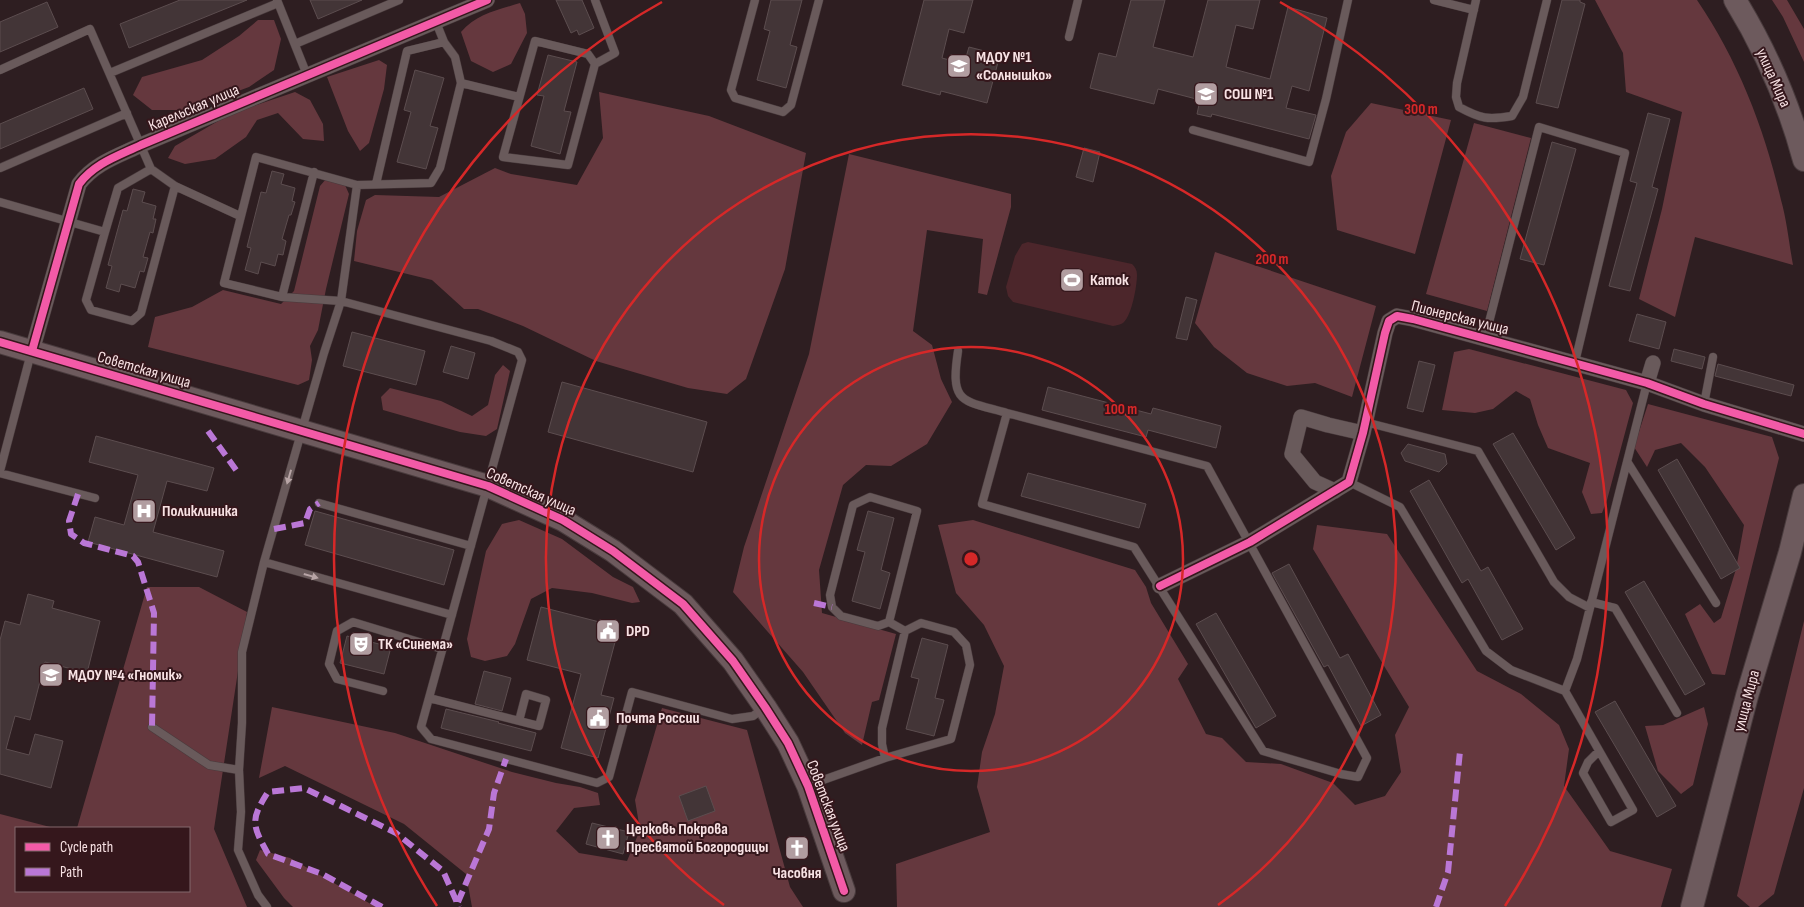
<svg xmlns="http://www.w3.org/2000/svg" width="1804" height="907" font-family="'Sofia Sans Condensed',sans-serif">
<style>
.green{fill:#4c262b}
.forest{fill:#65383e}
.building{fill:#433537;stroke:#5c4d4f}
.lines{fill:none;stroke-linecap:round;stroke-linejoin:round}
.lane-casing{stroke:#493b3d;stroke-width:9}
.street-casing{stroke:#493b3d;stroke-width:16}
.secondary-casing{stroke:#493b3d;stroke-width:24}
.lane{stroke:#695a5b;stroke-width:8}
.street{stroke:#695a5b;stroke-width:15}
.secondary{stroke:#6d5a5d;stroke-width:22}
.quiet{stroke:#ba77d6;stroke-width:6;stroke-dasharray:12 6;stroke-linecap:butt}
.cycleway-casing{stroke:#35171c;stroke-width:11}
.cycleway{stroke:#f35aa7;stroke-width:8}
.oneway{fill:#b8a5a6}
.ring{fill:none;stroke:#d62828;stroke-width:2.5}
.labels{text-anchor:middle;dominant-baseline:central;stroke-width:4;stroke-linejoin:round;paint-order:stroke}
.poi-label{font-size:16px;font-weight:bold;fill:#f8e2e4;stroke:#35171c;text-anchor:start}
.street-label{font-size:16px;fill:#f8e2e4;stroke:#35171c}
.centre{fill:#d62828;stroke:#35171c;stroke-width:2.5}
.ring-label{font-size:15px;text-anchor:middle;font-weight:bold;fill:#d62828;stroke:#35171c;stroke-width:4;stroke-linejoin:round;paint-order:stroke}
</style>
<rect width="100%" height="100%" fill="#2e1e21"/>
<!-- green -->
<path class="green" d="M1028 242 1132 264C1135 267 1137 270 1137 275 1137 286 1132 314 1124 322 1121 325 1117 325 1113 326L1013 302 1008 296 1006 287 1015 256 1022 244Z"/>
<!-- forest -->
<path class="forest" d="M1595 0H1697C1738 60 1765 130 1781 200 1787 221 1789 243 1793 265L1695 237 1675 317 1639 299 1662 209 1682 112 1626 92 1623 53Z
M1772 0H1787L1804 29V62L1783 17Z
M520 3 525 14 527 33 511 64 493 72 471 61 461 32C476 14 498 10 520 3Z
M258 20H274L281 39 274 70 249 87 187 110H152L133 95 142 77 202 60 239 36Z
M379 60 387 65 384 89 369 143 360 151 348 131 327 77Z
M295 92 310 100 323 124 324 141 303 139 278 113 257 120 246 137 215 159 185 164 168 158 175 146 232 113Z
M599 92 709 116 806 153 785 269 746 379 727 394 688 388 596 361 523 326 478 309H464L432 280 354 261 357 231 366 200 375 195 439 197 495 168 511 174 577 185 603 138Z
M1371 103 1451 120 1415 254 1337 230 1331 176 1346 132Z
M1474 123 1531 138 1487 311 1426 294Z
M849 154 1011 194V207L987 295 978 293 983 239 927 230 913 331 932 345 941 379 952 402 927 444 891 466 866 465 843 485 819 570 822 613 896 634 879 700 872 702 862 745 845 733 803 672 733 592 744 547 809 354Z
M326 179 345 185 349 194 326 289 318 330 310 346 312 360 309 380 298 385 148 347 155 317 192 307 223 290 281 304 294 291 320 186Z
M1215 252 1376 306 1352 397 1315 383 1287 386 1247 373 1214 347 1195 323Z
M1469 349 1626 390 1633 403 1607 500 1602 513 1591 514 1582 492 1590 463 1548 448 1538 425 1530 399 1516 391 1493 409 1475 413 1442 410 1454 352Z
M503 365 510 371 497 429 486 436 460 432 383 410 381 397 390 388 441 401 472 416 488 405 495 375Z
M1648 404 1772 437 1779 458 1725 675 1712 674 1685 614 1700 604 1714 623 1721 618 1736 569 1744 525 1705 467 1681 443 1655 450 1647 467 1634 447Z
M519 520 562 539 613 577 633 587 640 602 632 603 592 593 552 588 531 599 515 644 507 656 485 661 471 657 467 639 486 551 502 524Z
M973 520 1135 570 1146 587 1151 603 1188 664 1178 679 1206 734 1222 738 1246 762 1281 764 1333 783 1355 805 1385 796 1401 772 1395 735 1409 707 1313 549 1317 525 1387 534 1477 671 1521 694 1559 725 1569 749 1564 786 1610 851 1672 869 1661 907H897L896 864 990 832 977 787 982 752 995 714 1004 666 984 625 956 593 938 525Z
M147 587H199L247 612 214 829 247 907H0V814L54 828H16V891H189V828H77Z
M1804 621V788L1774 894 1758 907H1750L1737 896Z
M272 707 395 733 512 772 556 783 580 787 598 793 600 805 574 808 556 831 579 853 627 861 640 830 635 800 662 708 747 730 790 887 803 907H472L466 874 404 824 285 766 259 778Z
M1704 707 1708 724 1693 785 1681 794 1658 771 1645 726 1663 725Z
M260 850 290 858 376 907H293L284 898 256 860Z"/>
<!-- building -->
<path class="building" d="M180 0H247L129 48 120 24Z
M310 0H362L318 19Z
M556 0H582L594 28 579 35 577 30 571 33Z
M771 0H802L790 45 797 47 786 88 757 80 770 31 764 29Z
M924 0H973L964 33 949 29 942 58 964 64 969 47 1000 55 987 103 941 91 940 95 902 85Z
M1131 0H1165L1153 47 1193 57 1208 0H1260L1253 29 1236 25 1226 67 1270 79 1288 7 1327 18 1309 91 1292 86 1286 108 1316 115 1309 139 1212 114 1211 117 1197 114 1200 100 1158 89 1154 104 1090 88 1099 53 1116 57Z
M1562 0H1580V2L1585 4 1558 108 1536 103Z
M47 2 58 27 0 52V22Z
M548 55 577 62 564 111 571 112 560 154 531 146 544 96 537 95Z
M415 70 444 78 430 126 438 128 426 169 397 162 411 112 404 110Z
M84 88 93 109 0 149V124Z
M1648 113 1670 119 1652 187 1658 189 1630 291 1609 286 1637 183 1630 181Z
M1552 142 1576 149 1544 265 1520 259Z
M1084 148 1100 152 1093 182 1076 177Z
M272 171 284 174 281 184 295 188 292 201 295 202 291 215H289L282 239 286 241 283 255 278 254 275 266 261 262 258 274 245 270 251 248 247 247 261 192 266 193Z
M133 189 145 192 142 202 156 206 153 219H156L153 233 150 232 143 257 148 258 144 272 140 271 135 288 121 284 119 292 106 288 112 266 108 265 123 210 127 211Z
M1186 297 1197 300 1187 340 1176 338Z
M1637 314 1666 322 1659 349 1629 341Z
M352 332 425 351 416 385 343 366Z
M451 346 475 353 468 379 443 372Z
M1674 349 1705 357 1702 369 1671 361Z
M1419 361 1435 365 1423 412 1407 408Z
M1718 364 1794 385 1791 396 1715 376Z
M562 382 707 422 693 472 548 432Z
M1048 387 1151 414 1153 408 1221 426 1216 448 1148 430 1146 437 1042 410Z
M1513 433 1575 538 1556 550 1493 444Z
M96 436 214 468 207 491 167 481 153 532 224 551 217 577 88 542 95 517 124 525 138 475 89 462Z
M1408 444 1445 454 1447 464 1439 472 1405 461 1401 453Z
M1677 459 1740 568 1721 579 1658 470Z
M1028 473 1146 504 1139 528 1021 496Z
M1429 480 1481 571 1488 567 1523 629 1502 640 1468 579 1462 583 1410 491Z
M315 511 454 550 444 585 305 545Z
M868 511 894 518 881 570 890 573 880 609 852 601 865 552 857 550Z
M1289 564 1340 658 1348 654 1381 715 1361 726 1328 665 1324 667 1272 573Z
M1644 581 1705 684 1685 695 1625 592Z
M28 594 54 601 52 608 100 621 87 673 45 662 30 720 15 716 6 749 29 755 35 734 63 741 51 788 0 774V640L5 621 20 625Z
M541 607 619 627 601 695 614 698 598 758 561 748 581 674 527 660Z
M1216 613 1276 716 1256 728 1196 624Z
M347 636 391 647 384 674 340 663Z
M922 638 948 645 935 698 944 700 934 736 906 729 919 679 911 677Z
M484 671 511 678 502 711 475 704Z
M1615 701 1676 806 1657 817 1595 712Z
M446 709 499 722 498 723 536 733 531 751 441 728Z
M706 786 715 811 688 821 679 796Z
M592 823 629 832 623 854 586 844Z"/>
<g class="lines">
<defs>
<path id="lane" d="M277 0 307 75
M595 0 615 53 595 64
M755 0 731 90 735 98 783 112 791 105 819 0
M1434 0 1474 10
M1476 0 1457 83 1456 97 1459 107C1481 119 1488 120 1512 116L1523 97 1547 0
M436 22 444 42 455 57 461 83 519 97
M1069 37 1078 0
M535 41 588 54 595 64 568 165 503 157Z
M295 44 399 0
M0 70 90 29 151 169 175 186 141 313 132 321 91 310 86 300 105 232 0 202
M110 73 278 3
M461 83 440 168 431 183 357 185 256 157 224 283 282 297 341 301 491 341 518 352 522 360 421 727 431 739 597 783 609 777 632 692 732 719 753 716 764 708
M1193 130 1309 162 1326 99 1348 0
M0 168 127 113
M376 184 407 51 444 42
M175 186 240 216
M105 232 118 188 151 169
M282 297 314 172
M1485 338 1539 127 1625 153 1575 362
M958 351C950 404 961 400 1007 413
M1704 404 1713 357
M1007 413 1207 466 1367 758 1358 777 1341 774 1263 751 1134 547 982 504Z
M1365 422 1478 451 1554 582 1569 597 1590 608
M1628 463 1716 603
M0 471 31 353
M0 473 95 498
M1349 482 1400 507 1486 651 1511 670 1565 691 1633 810 1611 822 1583 773 1588 762 1599 751
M870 497 917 511 889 622 878 626 841 616 832 607 830 595 853 505Z
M319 503 471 546
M264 562 452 615
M1591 602 1615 608 1677 713
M383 691 337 679 329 664 337 631 353 622 442 649
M1565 691 1577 659 1647 383
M429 698 539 726 546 700 526 694 519 721
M152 727 209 765 239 770
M885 758 882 744V728L905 631 889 622
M809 785 885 758 951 739 970 665 966 645 954 632 921 623 905 631
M267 907 258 895 238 850 241 812 239 770 242 723V652L264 562 324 353 341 301 357 185"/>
<path id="street" d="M32 351 79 184C95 163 118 156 141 145L487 0
M1647 383 1653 363
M1335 491 1315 482 1292 454 1301 417 1328 425 1363 433
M1160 586 1250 542 1349 482 1363 433 1385 333 1389 321 1397 316 1413 319 1647 383 1704 404 1804 434"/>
<path id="secondary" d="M1735 0C1765 49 1789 104 1804 160
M0 342 488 486 563 520 613 551 683 604 733 661 765 707 788 743 808 786 844 891
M1692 907 1747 696 1790 552 1804 495"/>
</defs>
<!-- lane casing -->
<use href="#lane" class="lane-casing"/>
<!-- street casing -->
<use href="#street" class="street-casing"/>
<!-- secondary casing -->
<use href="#secondary" class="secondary-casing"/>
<!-- lane -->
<use href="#lane" class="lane"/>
<!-- street -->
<use href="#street" class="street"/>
<!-- secondary -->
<use href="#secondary" class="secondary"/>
<!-- quiet -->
<path class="quiet" d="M208 431 239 474
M78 494 69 521 71 534 84 543 133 556 138 562 154 613 152 727
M274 529 305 523 310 509 319 503
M814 603 832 607
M458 902 489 829 494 793 506 759
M382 907 322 874 268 854C252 825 250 820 268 792L304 788 396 833 443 871 459 907
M1436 907 1448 872 1460 751"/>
<defs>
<path id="cycleway" d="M0 342 488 486 563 520 613 551 683 604 733 661 765 707 788 743 808 786 844 891
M32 351 79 184C95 163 118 156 141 145L487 0
M1160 586 1250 542 1349 482 1363 433 1385 333 1389 321 1397 316 1413 319 1647 383 1704 404 1804 434"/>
</defs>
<!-- cycleway casing -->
<use href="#cycleway" class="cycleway-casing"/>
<!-- cycleway -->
<use href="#cycleway" class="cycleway"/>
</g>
<!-- one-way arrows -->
<defs><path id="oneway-solid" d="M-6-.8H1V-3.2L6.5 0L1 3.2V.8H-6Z" transform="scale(1.25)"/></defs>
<g class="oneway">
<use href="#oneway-solid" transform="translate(289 477) rotate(106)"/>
<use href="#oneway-solid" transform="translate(311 576) rotate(16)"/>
</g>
<!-- distance rings -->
<g class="ring">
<circle cx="971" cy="559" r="212"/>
<path d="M724 905A425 425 0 1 1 1218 905"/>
<path d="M437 906A637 637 0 0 1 662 2M1280 2A637 637 0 0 1 1505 906"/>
</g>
<!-- icons -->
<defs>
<symbol id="school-square" viewBox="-11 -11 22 22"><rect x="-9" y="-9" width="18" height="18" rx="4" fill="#b19da0" stroke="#35171c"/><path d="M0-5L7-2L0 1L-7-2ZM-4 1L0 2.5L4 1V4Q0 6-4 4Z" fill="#fff"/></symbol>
<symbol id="stadium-square" viewBox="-11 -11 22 22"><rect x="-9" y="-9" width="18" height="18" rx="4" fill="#b19da0" stroke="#35171c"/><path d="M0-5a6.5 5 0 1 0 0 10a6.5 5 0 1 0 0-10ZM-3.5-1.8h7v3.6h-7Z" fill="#fff"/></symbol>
<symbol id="hospital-square" viewBox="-11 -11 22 22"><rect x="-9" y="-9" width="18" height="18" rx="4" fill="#b19da0" stroke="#35171c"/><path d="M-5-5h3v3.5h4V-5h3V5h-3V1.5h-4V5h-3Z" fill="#fff"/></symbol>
<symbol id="civic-square" viewBox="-11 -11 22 22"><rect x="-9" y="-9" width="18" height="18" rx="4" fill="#b19da0" stroke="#35171c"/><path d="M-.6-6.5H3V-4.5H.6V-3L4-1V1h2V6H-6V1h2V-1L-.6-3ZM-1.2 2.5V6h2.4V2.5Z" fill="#fff"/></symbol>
<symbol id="theatre-square" viewBox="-11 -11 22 22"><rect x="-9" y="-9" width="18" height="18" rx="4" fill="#b19da0" stroke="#35171c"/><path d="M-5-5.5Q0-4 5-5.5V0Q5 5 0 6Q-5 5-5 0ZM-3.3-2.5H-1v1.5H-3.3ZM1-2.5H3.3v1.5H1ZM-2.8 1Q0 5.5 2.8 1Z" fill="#fff"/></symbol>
<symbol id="church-square" viewBox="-11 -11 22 22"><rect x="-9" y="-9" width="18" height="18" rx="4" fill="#b19da0" stroke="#35171c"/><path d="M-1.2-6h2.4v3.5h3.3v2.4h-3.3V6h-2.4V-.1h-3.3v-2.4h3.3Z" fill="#fff"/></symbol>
</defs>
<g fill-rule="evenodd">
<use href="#school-square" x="945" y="52" width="28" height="28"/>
<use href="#school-square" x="1192" y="80" width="28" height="28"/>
<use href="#stadium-square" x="1058" y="266" width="28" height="28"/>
<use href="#hospital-square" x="130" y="497" width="28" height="28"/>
<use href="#civic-square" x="594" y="617" width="28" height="28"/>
<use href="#theatre-square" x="347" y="630" width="28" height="28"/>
<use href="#school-square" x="37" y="661" width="28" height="28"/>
<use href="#civic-square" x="584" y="704" width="28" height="28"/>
<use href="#church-square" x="594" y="824" width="28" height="28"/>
<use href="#church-square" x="783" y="834" width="28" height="28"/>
</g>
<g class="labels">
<!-- poi labels -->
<g class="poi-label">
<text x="976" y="57">МДОУ №1<tspan x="976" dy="18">«Солнышко»</tspan></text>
<text x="1224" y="94">СОШ №1</text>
<text x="1090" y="280">Каток</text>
<text x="162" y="511">Поликлиника</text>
<text x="626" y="631">DPD</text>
<text x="378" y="644">ТК «Синема»</text>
<text x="68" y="675">МДОУ №4 «Гномик»</text>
<text x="616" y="718">Почта России</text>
<text x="626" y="829">Церковь Покрова<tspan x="626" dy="18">Пресвятой Богородицы</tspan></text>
<text x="797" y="873" text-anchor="middle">Часовня</text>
</g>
<!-- street labels -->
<g class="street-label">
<text transform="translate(1773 78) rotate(66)">улица Мира</text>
<text transform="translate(194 108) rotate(-23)">Карельская улица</text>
<text transform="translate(1460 318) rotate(14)">Пионерская улица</text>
<text transform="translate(144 370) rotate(16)">Советская улица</text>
<text transform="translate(531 492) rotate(24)">Советская улица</text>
<text transform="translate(1747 701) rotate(-75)">улица Мира</text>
<text transform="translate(828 806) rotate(69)">Советская улица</text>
</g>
</g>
<circle cx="971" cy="559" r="8" class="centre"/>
<g class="ring-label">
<text x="1421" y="114">300 m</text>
<text x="1272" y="264">200 m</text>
<text x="1121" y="414">100 m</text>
</g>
<!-- legend -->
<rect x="15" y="827" width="175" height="65" fill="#35171c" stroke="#83686c"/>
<rect x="25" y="843" width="25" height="8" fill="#f35aa7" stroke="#83686c"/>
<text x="60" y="852" font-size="15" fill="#f8e2e4">Cycle path</text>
<rect x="25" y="868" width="25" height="8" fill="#ba77d6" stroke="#83686c"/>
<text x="60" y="877" font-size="15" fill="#f8e2e4">Path</text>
</svg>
